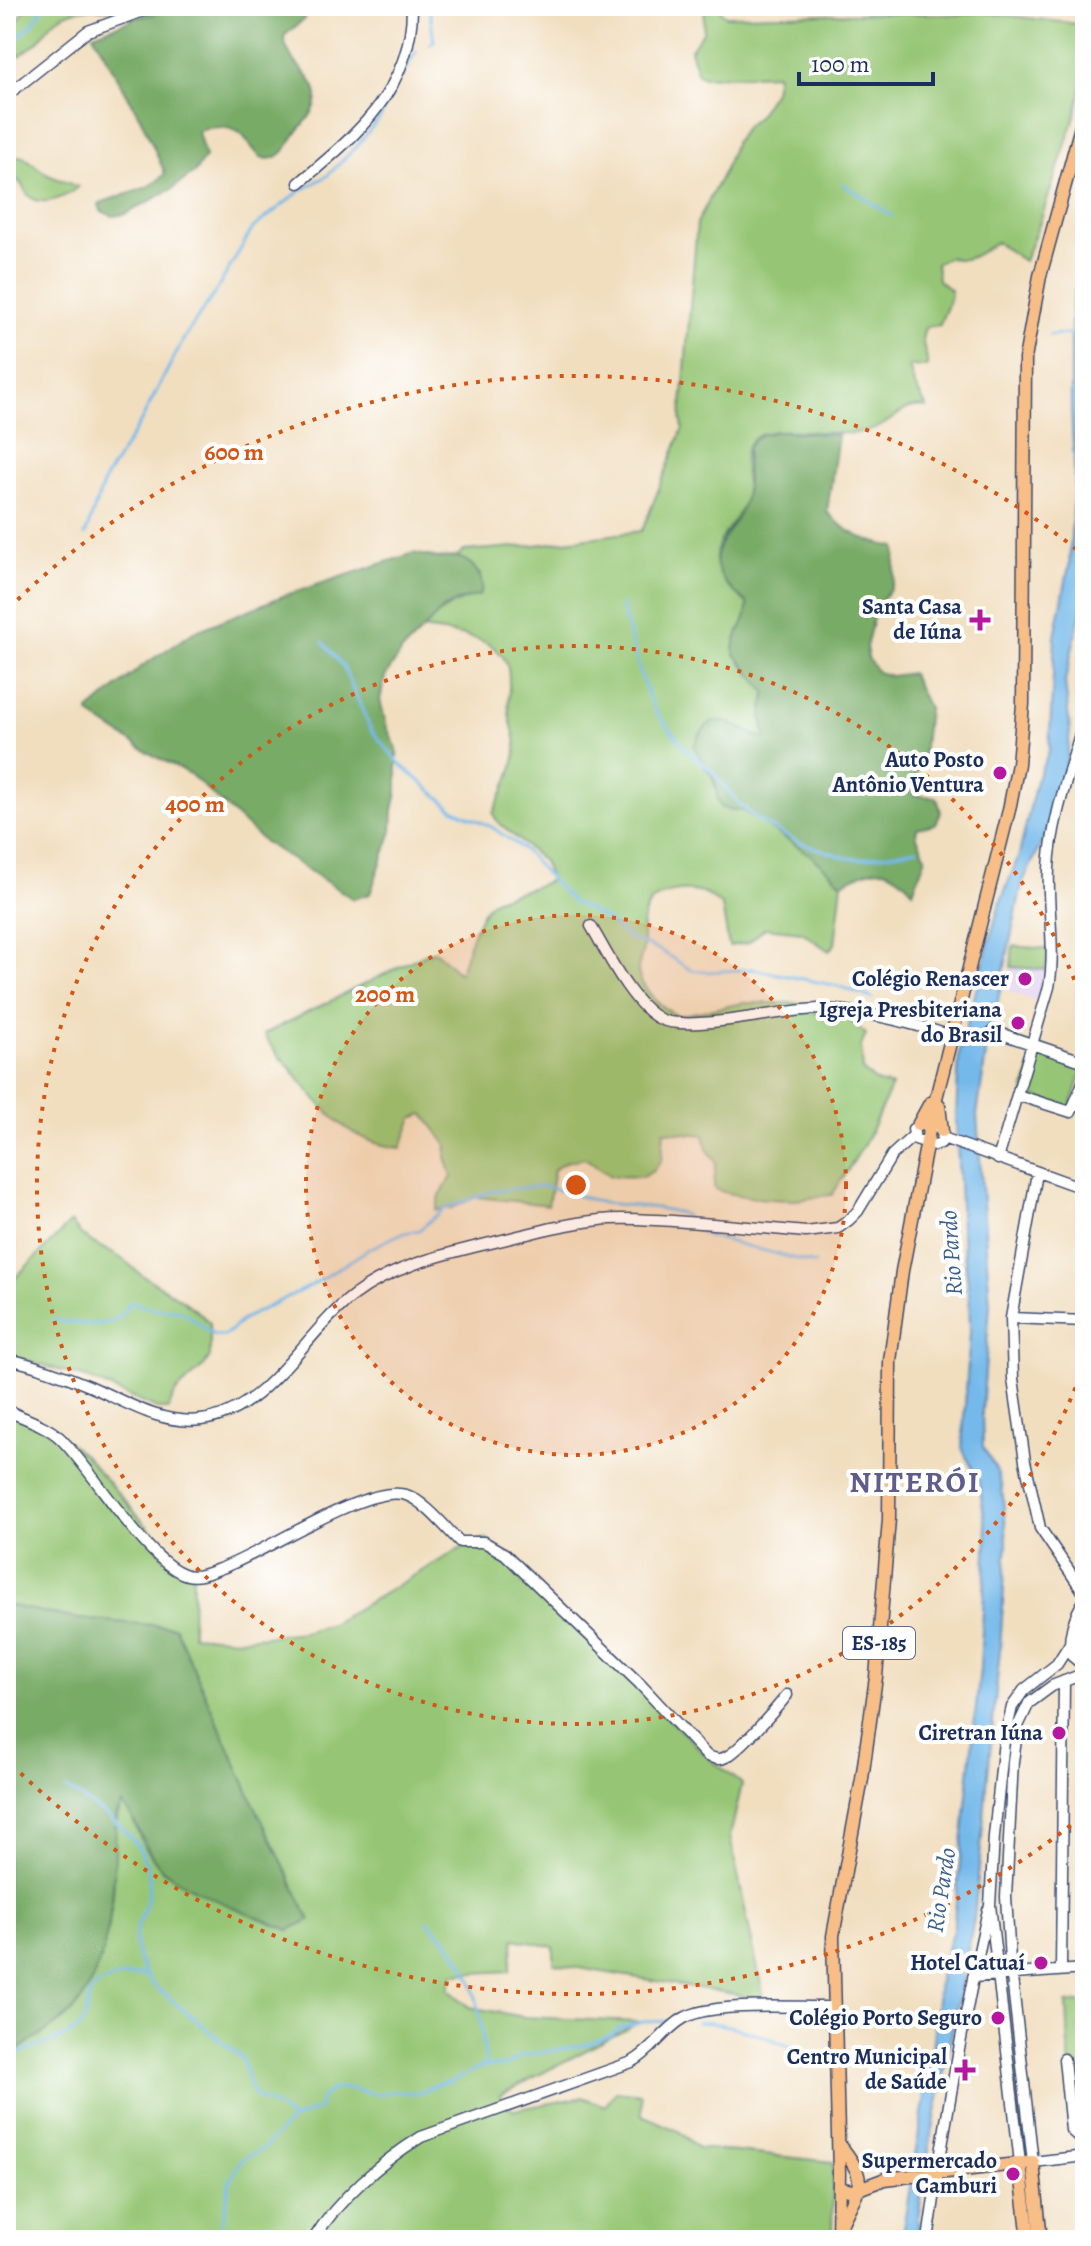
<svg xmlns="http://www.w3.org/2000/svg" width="1091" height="2246" font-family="Alegreya,serif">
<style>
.built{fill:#e4d3f1}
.green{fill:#96c675;stroke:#587a6a;stroke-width:2}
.forest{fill:#78ab66;stroke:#4a6d62;stroke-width:2}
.water{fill:#74b9ea;stroke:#4874a4;stroke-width:2}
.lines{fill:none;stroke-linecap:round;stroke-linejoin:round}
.stream{stroke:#74b9ea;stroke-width:3}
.minor-casing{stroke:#3b496d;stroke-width:13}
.major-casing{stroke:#3b496d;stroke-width:15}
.minor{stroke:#fff;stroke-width:10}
.major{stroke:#f7be87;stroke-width:12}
.ring{fill:none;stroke:#d45514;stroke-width:4;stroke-dasharray:4 8}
.poi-dot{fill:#b5179e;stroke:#fff;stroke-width:3}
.labels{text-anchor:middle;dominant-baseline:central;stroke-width:8;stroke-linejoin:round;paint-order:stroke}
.shield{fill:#fff;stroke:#5f6d8e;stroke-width:2}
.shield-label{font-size:20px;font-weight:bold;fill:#1b2f5e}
.poi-label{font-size:22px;font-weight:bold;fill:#1b2f5e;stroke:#fff;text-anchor:end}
.water-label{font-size:24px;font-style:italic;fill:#3a5f8f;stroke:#fff}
.district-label{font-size:30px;font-weight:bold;letter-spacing:2px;fill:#605d8c;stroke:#fff}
.centre{fill:#d45514;stroke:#fff;stroke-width:4}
.ring-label{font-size:24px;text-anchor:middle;font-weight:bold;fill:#d45514;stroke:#fff;stroke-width:8;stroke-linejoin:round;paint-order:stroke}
</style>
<rect width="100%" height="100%" fill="#fff"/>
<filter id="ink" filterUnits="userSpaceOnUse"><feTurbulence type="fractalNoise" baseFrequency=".0125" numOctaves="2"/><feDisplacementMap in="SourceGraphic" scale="16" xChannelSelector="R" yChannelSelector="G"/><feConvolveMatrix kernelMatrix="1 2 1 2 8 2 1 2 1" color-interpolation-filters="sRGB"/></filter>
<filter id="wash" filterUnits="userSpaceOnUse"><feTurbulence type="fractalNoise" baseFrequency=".006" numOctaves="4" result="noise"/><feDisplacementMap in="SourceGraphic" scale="32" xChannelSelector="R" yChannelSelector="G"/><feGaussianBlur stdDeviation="1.8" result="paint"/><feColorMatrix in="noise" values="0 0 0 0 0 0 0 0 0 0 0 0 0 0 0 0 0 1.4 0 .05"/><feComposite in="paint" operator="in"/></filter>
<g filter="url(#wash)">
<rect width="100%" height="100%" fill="#f1debf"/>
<!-- built -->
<path class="built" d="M1013 946 1046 970 1035 1001 1003 988 1011 967Z"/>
<!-- green -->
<path class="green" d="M28 6H187L134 19C111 7 79 3 57 19 48 25 44 36 36 43 27 51 16 58 6 65V29L17 21Z
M705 6H723L721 12 726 16 890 13 961 15 979 12 1085 25V71L1076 113 1041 219 1024 261 996 242C980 253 968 264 948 257L936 264 938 280 951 291C951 302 943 313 940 325L926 327C917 341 929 353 927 367L909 366 914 384 927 408C908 401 895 419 879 427 872 431 863 432 855 433 829 436 772 422 752 440 738 453 749 482 745 499 740 520 715 537 716 559 717 580 733 589 747 603 749 620 737 634 734 653L766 692 762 717 766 736 765 739 758 737 700 761 712 776 722 808 744 811 812 856 842 883 835 944 829 951 802 932 765 928 748 943 729 946 722 906C717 902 712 898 707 895 688 887 655 890 646 910 640 923 644 934 643 947 643 955 638 963 638 971 639 987 664 1010 678 1016L743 1003H799L821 1016 848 1019 866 1034 861 1046 863 1071 878 1083 892 1086 865 1143 832 1195C819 1196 807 1199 794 1200 779 1200 722 1197 714 1187L716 1161 707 1149 704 1135 664 1131 662 1159 653 1171 642 1177 610 1176 585 1158 565 1162 554 1170 548 1205 476 1197 452 1208 436 1210 440 1195 452 1177 446 1157 447 1145C444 1141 425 1115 423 1114L413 1118 401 1148C347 1143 323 1108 291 1069 282 1058 269 1047 264 1034L427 953 435 951 459 973C467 955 477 907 496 899 514 892 533 889 551 880L543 861 498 822 493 814C501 794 515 771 516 749 517 737 510 724 509 712 507 698 511 684 508 669 501 634 449 634 422 629 442 608 453 604 480 594V574L457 556 464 551 528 546 641 531 644 526 683 428 681 418 697 223 724 171 735 142 746 126 757 117 774 91 777 74 704 77 698 74 690 51 703 32Z
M16 156 24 157 48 175 78 187C66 197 42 208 29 196 25 192 23 185 18 180L10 179 6 184V161Z
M1013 946 1048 949 1046 970 1011 967Z
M1035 1050 1084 1067 1070 1109 1024 1093Z
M71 1222C87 1245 101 1245 122 1259 129 1263 135 1270 142 1275 167 1291 188 1301 210 1323V1357L204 1366 176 1392 168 1409H157L89 1379 6 1354V1287Z
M6 1403 53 1430 84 1455 154 1534 193 1573 192 1635 238 1639 303 1632 331 1624 458 1550 486 1539 710 1759 742 1784 730 1837 764 1999 554 1964V1947L514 1939 510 1971 453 1974 448 1989 469 2007 524 2017 640 2022 500 2095 504 2105 514 2110 583 2097 605 2106 616 2091 641 2094 642 2115 679 2131 698 2148 833 2162 832 2240H6V2059C27 2040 57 2029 76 2007 100 1979 112 1920 114 1883 115 1858 111 1826 122 1804L131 1815 143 1845 163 1871 205 1894 289 1930 254 1804 175 1627 78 1619 6 1605Z
M1085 2002V2078L1070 2079 1067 2003Z"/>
<!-- forest -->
<path class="forest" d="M187 6H312L303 20 284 36C287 75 344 81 301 127 293 136 288 150 278 156 257 167 252 142 240 133 230 126 208 125 198 132L205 157 195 172 172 189 126 214 113 216 101 211 99 204C119 194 151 192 165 173L141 119 93 34 134 19Z
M778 431 838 435 827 512C847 534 867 542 896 547L894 580 890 590 876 606 866 647 868 658 877 672 891 676 911 673 928 708 923 756 910 791 916 795 937 798 941 812 936 824 917 828 916 835 926 857 913 891C886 860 874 867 842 883L812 856 744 811 722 808C715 800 718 792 715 782 711 770 699 759 694 746 714 699 734 731 764 738L766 736 762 717 766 692 734 653C733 634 749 622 747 603 741 597 733 592 728 586 698 551 734 534 744 502 750 484 744 464 748 446L760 435Z
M414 553C423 555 431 557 440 558 447 558 455 556 460 558 475 563 486 580 480 595L454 602 442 610 402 651 385 677 380 700 387 728 397 749V793L393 810 392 831 370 894 353 899 263 841 190 774 147 752 89 714V711L142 666 194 632 283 596Z
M6 1605 78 1619 175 1627 254 1804 310 1920 289 1930C260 1918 179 1888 160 1867 143 1848 139 1822 122 1804L116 1815C115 1871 114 1962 76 2007 57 2029 27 2040 6 2059Z"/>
<!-- water -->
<path class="water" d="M1085 231V594L1065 681 1070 730 1067 759 1048 829 1022 884 997 1005 990 1026 977 1115 990 1304 982 1412 983 1447 996 1469 1002 1487 1007 1541 1000 1650 974 1919 930 2144 918 2218 919 2240H901L931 2060 940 1970 953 1930 980 1669 987 1535 979 1482 962 1448 970 1332 969 1291 961 1228 956 1118 959 1053 999 906 1019 855 1036 781 1049 751 1055 636 1069 566 1075 480 1071 408V310Z"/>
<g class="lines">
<!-- stream -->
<path class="stream" d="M429 6 434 41 430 44
M6 47 31 26 41 11 48 6
M401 77 416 52
M843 184 892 216
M1049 335 1073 334
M85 535 105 479 141 421 184 338 216 291 253 228 300 191 327 176 357 146 381 116 390 97
M621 604 642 679 655 711 687 750 711 770 741 806 759 821 798 842 847 858 860 859 917 849
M323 642 344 668 371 730 402 766 453 809 492 827 523 849 571 901 604 918 629 938 661 951 691 970 707 972 753 969 838 986 872 998
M692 1227 708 1236 815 1264
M953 1286 973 1290
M53 1320C71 1322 104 1330 119 1317 125 1313 126 1306 131 1302L151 1308 182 1311 214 1335 224 1336 245 1318 312 1285 369 1249 400 1234 419 1230 444 1209 492 1191 544 1186 603 1203 658 1208 681 1213 687 1217
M66 1789C106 1813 162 1846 147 1901 145 1909 141 1917 138 1925 131 1944 140 1966 151 1983L242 2058 250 2087 256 2097 279 2108 293 2120
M427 1921C478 1965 478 2002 486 2064
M697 2022C741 2023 785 2045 826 2061
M6 2057C28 2049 57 2043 76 2030 91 2019 84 2003 93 1990 103 1977 132 1975 147 1975
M918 2090 927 2099
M217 2240 226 2207 229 2183 241 2160 264 2148 290 2121 320 2108 322 2098 332 2089 343 2088 379 2094 395 2091 417 2094 437 2084 452 2081 483 2066H505L521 2056 585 2045 612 2035 619 2028 643 2022 673 2021"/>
</g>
</g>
<g filter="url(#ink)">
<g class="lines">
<defs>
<path id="minor" d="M6 96 88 31 157 6
M299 183C357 135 413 88 412 6
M591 926C607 953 632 1005 660 1019 689 1033 781 1009 819 1009 863 1010 909 1022 951 1036
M993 1031 1085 1062
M1017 1095 1071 1112 1085 1078
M921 1124 939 1127 943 1136 941 1143 934 1145 915 1139 913 1129Z
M943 1138 1085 1189
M998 1159 1049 987C1056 948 1047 908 1049 869 1051 820 1072 764 1085 717
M1037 1173 1011 1318 1013 1379 1025 1461 1040 1528 1085 1594
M1011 1318 1085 1321
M6 1358C33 1365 61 1374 87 1385 123 1400 160 1425 201 1420 266 1413 304 1333 353 1296 390 1268 437 1256 482 1245 521 1236 560 1224 600 1220 624 1217 649 1220 673 1221 718 1224 762 1228 806 1232L838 1228 849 1220 858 1211 892 1155 913 1136
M6 1410C23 1418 46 1425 60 1438 92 1468 148 1565 187 1575 199 1578 211 1572 222 1568 264 1553 367 1483 406 1495 423 1500 447 1529 460 1542H484L505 1554 640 1684 707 1756C714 1758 719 1761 726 1757 739 1751 777 1708 787 1695
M1085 1600C1075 1613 1066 1640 1072 1656L1085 1667
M1085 1673 1052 1686 1029 1703 1018 1726 1013 1761 1006 1897 1010 1960 1033 2162 1085 2156
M1061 1970 1064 1681
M973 1977 1085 1969
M1064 2059 1071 2130 1085 2143
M1020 2163 990 1905 994 1836 1004 1741 1012 1707 1024 1690 1057 1664 1069 1645
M313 2240C338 2199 381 2162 421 2137L632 2062C653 2051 663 2030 684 2018 714 2001 798 2008 834 2007
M928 2240C943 2130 963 2019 988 1910"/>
<path id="major" d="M939 1105 942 1131
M918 1125 930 1103
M839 2144C871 2184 859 2185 840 2227
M1020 2163 1029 2240
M839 2188 853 2191 885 2179 1033 2162 1041 2240
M838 2240 839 2174 833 1936 862 1779 876 1677 889 1519 890 1361 902 1271 933 1110 1009 810 1018 764 1023 704 1025 359 1040 276 1085 112"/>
</defs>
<!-- minor casing -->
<use href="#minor" class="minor-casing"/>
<!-- major casing -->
<use href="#major" class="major-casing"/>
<!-- minor -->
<use href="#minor" class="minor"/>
<!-- major -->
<use href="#major" class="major"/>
</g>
</g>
<!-- distance rings -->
<circle cx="576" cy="1185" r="270" fill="#d45514" fill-opacity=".12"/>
<g class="ring">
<circle cx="576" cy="1185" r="270"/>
<path d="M1084 1365A539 539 0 1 1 1084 1005"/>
<path d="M1080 1818A809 809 0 0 1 9 1762M9 608A809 809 0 0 1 1080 552"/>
</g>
<!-- markers -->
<g class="poi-dot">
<path d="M976 608h8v8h8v8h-8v8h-8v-8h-8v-8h8z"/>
<circle cx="1000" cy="773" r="8"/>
<circle cx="1025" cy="979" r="8"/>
<circle cx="1018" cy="1023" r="8"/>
<circle cx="1059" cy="1733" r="8"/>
<circle cx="1041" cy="1963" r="8"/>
<circle cx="998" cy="2018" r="8"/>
<path d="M961 2058h8v8h8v8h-8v8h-8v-8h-8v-8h8z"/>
<circle cx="1013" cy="2174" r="8"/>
</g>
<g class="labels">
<!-- shield labels -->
<rect class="shield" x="843" y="1627" width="72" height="32" rx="6"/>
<g class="shield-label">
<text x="879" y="1643">ES-185</text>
</g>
<!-- poi labels -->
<g class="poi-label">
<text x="962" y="607">Santa Casa<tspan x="962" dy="25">de Iúna</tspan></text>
<text x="984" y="760">Auto Posto<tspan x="984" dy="25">Antônio Ventura</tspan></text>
<text x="1009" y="979">Colégio Renascer</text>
<text x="1002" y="1010">Igreja Presbiteriana<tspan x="1002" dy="25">do Brasil</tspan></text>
<text x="1043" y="1733">Ciretran Iúna</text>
<text x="1025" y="1963">Hotel Catuaí</text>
<text x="982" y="2018">Colégio Porto Seguro</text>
<text x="947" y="2057">Centro Municipal<tspan x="947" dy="25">de Saúde</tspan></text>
<text x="997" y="2161">Supermercado<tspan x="997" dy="25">Camburi</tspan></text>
</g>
<!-- water labels -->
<g class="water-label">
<text transform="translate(951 1253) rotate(-94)">Rio Pardo</text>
<text transform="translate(941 1890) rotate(-81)">Rio Pardo</text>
</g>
<!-- district labels -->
<g class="district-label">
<text x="915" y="1482">NITERÓI</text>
</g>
</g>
<circle cx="576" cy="1185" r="12" class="centre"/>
<g class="ring-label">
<text x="234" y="460">600 m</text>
<text x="195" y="812">400 m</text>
<text x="385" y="1002">200 m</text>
</g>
<!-- margin -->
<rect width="1091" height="2246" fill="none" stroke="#fff" stroke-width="32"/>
<!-- scale -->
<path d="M799 72v12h134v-12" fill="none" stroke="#1b2f5e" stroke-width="4"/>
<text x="811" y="72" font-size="24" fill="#1b2f5e" stroke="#ffffff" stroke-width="6" paint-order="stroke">100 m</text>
</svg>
